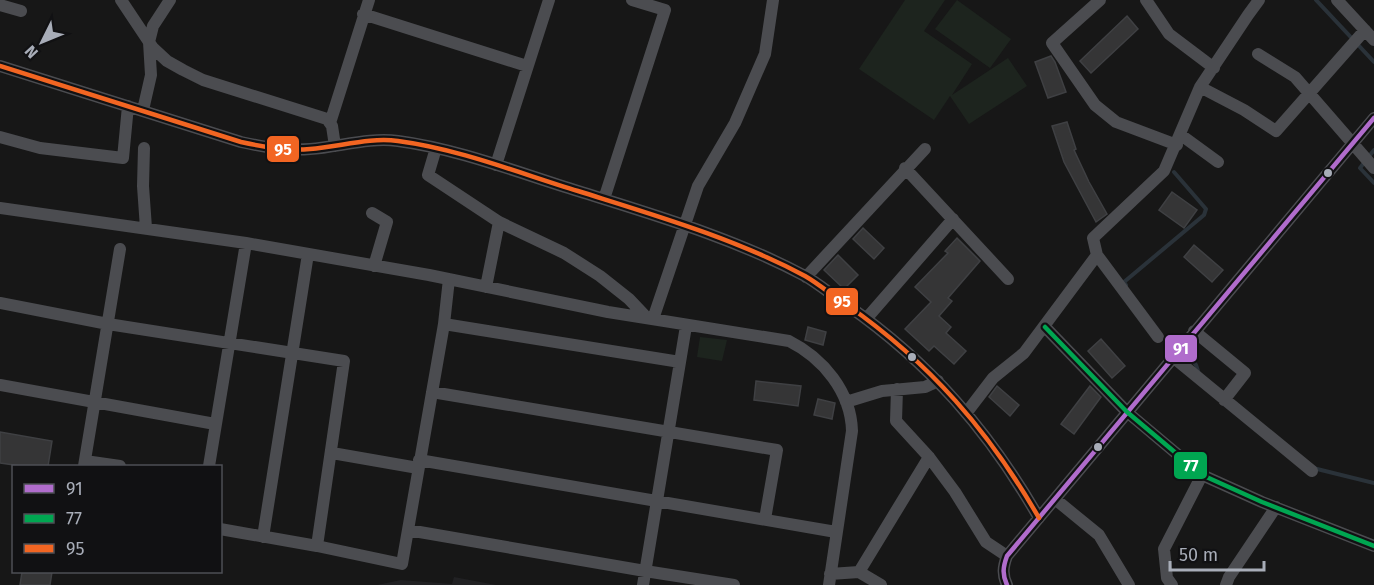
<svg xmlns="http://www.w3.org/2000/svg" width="1374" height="585" font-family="'Fira Sans',sans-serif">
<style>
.built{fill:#212123}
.green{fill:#1d241e}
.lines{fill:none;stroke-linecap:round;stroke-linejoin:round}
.stream{stroke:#2a3239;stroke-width:4}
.building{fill:#353536;stroke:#3f4043;stroke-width:1.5}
.minor{stroke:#4b4c50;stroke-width:12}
.bus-1-casing{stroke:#111113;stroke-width:9}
.bus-2-casing{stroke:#111113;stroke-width:9}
.bus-3-casing{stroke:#111113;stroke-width:9}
.bus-1{stroke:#b06ccc;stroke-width:4.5}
.bus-2{stroke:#00a651;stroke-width:4.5}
.bus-3{stroke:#f26522;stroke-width:4.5}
.bus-dot{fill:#a8adb8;stroke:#111113;stroke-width:2}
.line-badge{stroke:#111113;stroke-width:2}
.badge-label{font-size:16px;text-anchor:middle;font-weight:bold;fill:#fff}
</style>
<rect width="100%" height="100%" fill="#171717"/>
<!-- built -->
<path class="built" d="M454 577 496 585H377L401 580 452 584Z"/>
<!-- green -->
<path class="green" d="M905 0H945L924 31 972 64 952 95 1008 58 1027 86 969 124 950 96 934 120 859 69Z
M957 0 1011 39 990 68 935 29Z
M700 337 727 340 722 361 697 357Z"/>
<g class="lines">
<!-- stream -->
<path class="stream" d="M1316 0 1374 62
M1374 150 1360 168 1374 183
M1126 285 1124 282 1204 215 1206 209 1174 172
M1193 361 1196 365 1199 374
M1313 468 1374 483"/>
</g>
<!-- building -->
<path class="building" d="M1127 16 1138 29 1091 73 1080 61Z
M1051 56 1055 62 1066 92 1048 98 1035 62Z
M1067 122 1076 149 1074 150 1089 182 1107 214 1096 222 1064 162 1052 126Z
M1172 192 1197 210 1184 228 1159 210Z
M863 228 884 248 874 259 853 239Z
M957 238 980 261 948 298 952 301 939 316 951 327 946 333 966 351 954 364 934 346 929 351 905 329 931 302 915 287 948 253 945 251Z
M1194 245 1223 270 1212 282 1184 257Z
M838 255 858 275 844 289 824 270Z
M808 327 826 332 823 345 805 340Z
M1101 339 1125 366 1112 378 1088 351Z
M756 381 801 386 798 406 754 400Z
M997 386 1019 405 1010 416 989 397Z
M1090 386 1101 397 1074 434 1061 424Z
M818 399 835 403 832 419 814 415Z
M0 432 52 441 48 466H21L0 463Z
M22 572H52L50 585H20Z"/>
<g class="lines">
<!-- minor -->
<path class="minor" d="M121 0 153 48 167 61 183 70 203 80 327 119 332 126 335 146
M1100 0 1052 43 1095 105 1116 122 1177 145
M1146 0 1169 34 1214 68
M1337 0 1374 40
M0 5 21 11
M363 14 527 66
M1258 54 1295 77 1374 168
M0 66 241 142C264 147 286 151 310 149 339 147 369 137 398 141 459 149 519 173 578 191 654 215 734 238 805 276 819 284 833 296 847 305 930 363 989 431 1039 518
M1200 87 1244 110 1276 131 1365 30
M143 110 151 75 149 42 153 26 170 0
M330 123 369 0
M1181 135 1218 162
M0 137 40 148 123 158 128 106
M144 148 143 186 146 228
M436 148 428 175 499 222 564 253 600 276 629 299 647 318
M496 165 549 0
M905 168 1008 279
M604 199 665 10 632 0
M0 208 246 243 429 275 608 312 789 341C823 358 851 392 852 431L829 585
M372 213 387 222 374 266
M1097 255 1158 337
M806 277 925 149
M486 287 499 222
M0 303 108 324 344 361 317 546
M653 319 698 186 735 123 765 54 773 0
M866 319 953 219
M444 324 680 362
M1045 327 1127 412 1202 475 1262 502 1374 546
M1194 331 1245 373 1224 400
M1173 357 1312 471
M0 385 215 424
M897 389 896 421 929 457 955 492 986 542 1007 556
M432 392 777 450 765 519
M846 402 882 391 925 387 938 381
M967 412 993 378 1024 353 1097 255 1093 238 1164 171 1200 87 1248 15 1259 0
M332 453 418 468
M419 460 836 532
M85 461 120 466
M84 466 120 249
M209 466 246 243
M1055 499 1099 535 1129 585
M220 529 317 546 402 564 444 324 449 279
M408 530 645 571 734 585
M263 537 308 254
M859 572 881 585
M830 574 859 572 929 457
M643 585 686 326
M1007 585C1002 574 1003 567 1007 556L1374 118
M1172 585 1167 578 1164 549 1202 475
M1226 585 1229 577 1276 507"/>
<defs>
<path id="bus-1" d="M1007 585C1002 574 1003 567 1007 556L1374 118"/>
<path id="bus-2" d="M1045 327 1127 412 1202 475 1262 502 1374 546"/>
<path id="bus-3" d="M0 66 241 142C264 147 286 151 310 149 339 147 369 137 398 141 459 149 519 173 578 191 654 215 734 238 805 276 819 284 833 296 847 305 930 363 989 431 1039 518"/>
</defs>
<!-- bus-1 casing -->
<use href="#bus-1" class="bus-1-casing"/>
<!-- bus-2 casing -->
<use href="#bus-2" class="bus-2-casing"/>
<!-- bus-3 casing -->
<use href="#bus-3" class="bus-3-casing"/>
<!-- bus-1 -->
<use href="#bus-1" class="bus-1"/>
<!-- bus-2 -->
<use href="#bus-2" class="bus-2"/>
<!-- bus-3 -->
<use href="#bus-3" class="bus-3"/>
</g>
<!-- markers -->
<g class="bus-dot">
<circle cx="1328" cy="173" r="5"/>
<circle cx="912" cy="357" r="5"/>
<circle cx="1098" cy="447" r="5"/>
</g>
<g class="line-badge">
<rect x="266" y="135" width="34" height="28" rx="6" fill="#f26522"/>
<rect x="825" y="287" width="34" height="29" rx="6" fill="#f26522"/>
<rect x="1164" y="334" width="34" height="29" rx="6" fill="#b06ccc"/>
<rect x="1173" y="451" width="35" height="29" rx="6" fill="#00a651"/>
</g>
<g class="badge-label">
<text x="283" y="155">95</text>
<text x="842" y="307">95</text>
<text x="1181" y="354">91</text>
<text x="1191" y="471">77</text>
</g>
<!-- legend -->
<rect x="12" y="465" width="210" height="108" fill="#111113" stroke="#4d4f55" stroke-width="1.5"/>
<rect x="24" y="484" width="30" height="9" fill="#b06ccc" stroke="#4d4f55" stroke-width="1.5"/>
<text x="66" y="495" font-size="18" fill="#a8adb8">91</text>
<rect x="24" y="514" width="30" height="9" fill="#00a651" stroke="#4d4f55" stroke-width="1.5"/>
<text x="66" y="525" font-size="18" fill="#a8adb8">77</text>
<rect x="24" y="544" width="30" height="9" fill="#f26522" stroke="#4d4f55" stroke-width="1.5"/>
<text x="66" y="555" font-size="18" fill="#a8adb8">95</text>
<!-- north arrow -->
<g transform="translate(42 42) rotate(227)" stroke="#111113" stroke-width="4.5" paint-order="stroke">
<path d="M0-4.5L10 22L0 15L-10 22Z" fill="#a8adb8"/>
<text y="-9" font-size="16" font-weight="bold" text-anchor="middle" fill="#a8adb8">N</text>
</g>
<!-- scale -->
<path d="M1170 561v9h94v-9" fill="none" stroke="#a8adb8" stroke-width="3"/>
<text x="1179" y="561" font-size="18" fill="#a8adb8" stroke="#111113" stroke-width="4.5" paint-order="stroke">50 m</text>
</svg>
